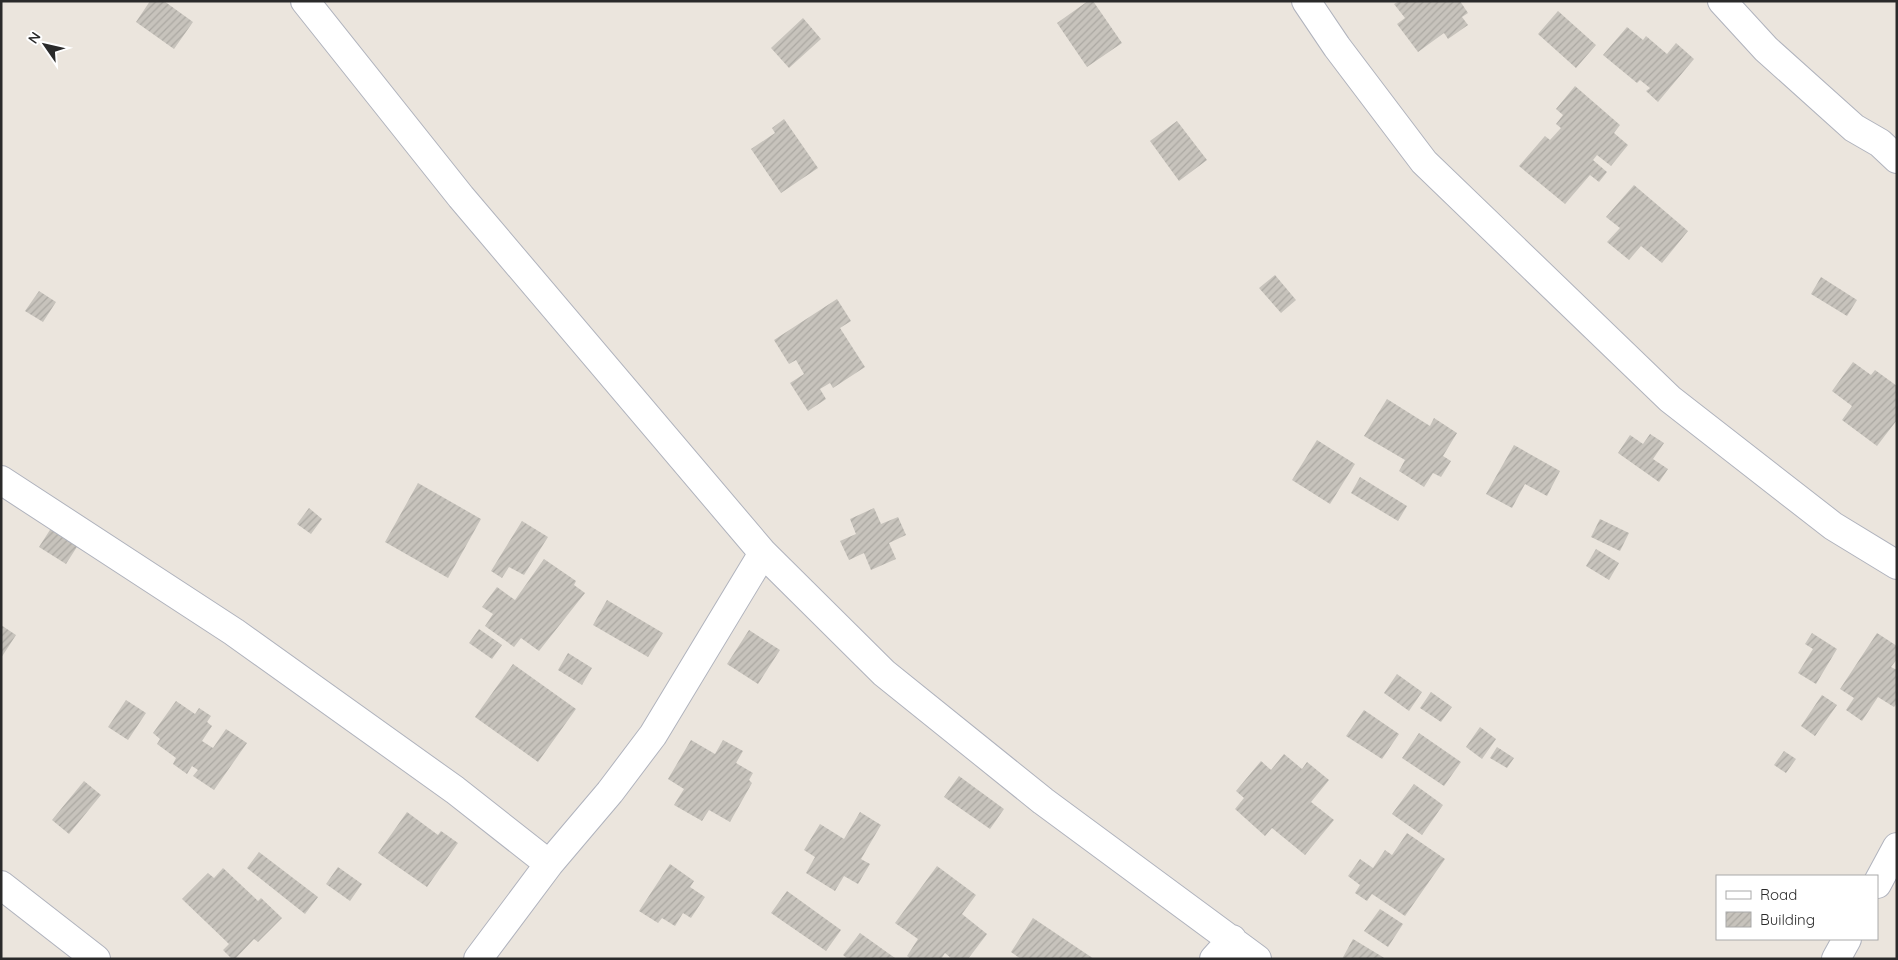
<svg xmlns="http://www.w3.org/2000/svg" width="1898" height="960" font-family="Quicksand,sans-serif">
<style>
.building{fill:url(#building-hatch)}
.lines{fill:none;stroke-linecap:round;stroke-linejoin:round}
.street-casing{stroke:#b0b3bd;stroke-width:30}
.street{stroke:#fff;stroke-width:28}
</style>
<defs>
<pattern id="building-hatch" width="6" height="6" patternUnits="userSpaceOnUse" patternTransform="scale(1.25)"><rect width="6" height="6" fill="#c7c3bc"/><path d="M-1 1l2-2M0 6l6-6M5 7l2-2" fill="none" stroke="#aba8a2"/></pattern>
</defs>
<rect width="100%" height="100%" fill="#ebe5dd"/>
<!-- building -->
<path class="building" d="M150 1H164L193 22 174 49 136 22Z
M1088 1H1093L1122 43 1087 67 1057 23Z
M1399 1H1460L1468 13 1462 17 1468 25 1448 39 1444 33 1418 52 1397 24 1405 18 1394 4Z
M1558 11 1596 45 1576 68 1538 34Z
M803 18 821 39 789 68 771 48Z
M1627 27 1643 40 1646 36 1667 54 1676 43 1694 59 1658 102 1646 91 1650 88 1640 80 1637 83 1603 55Z
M1575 86 1620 125 1614 133 1628 145 1611 166 1597 155 1593 160 1607 172 1599 182 1590 175 1565 204 1519 166 1545 136 1550 140 1561 128 1556 124 1563 115 1556 109Z
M784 119 818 168 781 193 751 149 775 133 772 128Z
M1177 121 1207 160 1179 181 1150 141Z
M1634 185 1688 231 1662 263 1641 246 1629 260 1607 242 1620 228 1606 217Z
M1275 275 1296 300 1281 313 1259 288Z
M1821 277 1857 300 1847 316 1811 294Z
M39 291 56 302 43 322 25 311Z
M837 299 851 321 840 328 865 367 833 388 830 383 820 389 826 399 808 411 790 383 804 374 796 360 789 364 774 340Z
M1853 362 1871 375 1875 370 1897 386V420L1877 446 1842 420 1852 406 1832 391Z
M1387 399 1430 426 1434 418 1457 433 1443 456 1451 461 1441 477 1433 473 1424 487 1399 471 1405 460 1364 436Z
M1650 434 1664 443 1653 459 1668 469 1659 482 1618 453 1630 435 1643 444Z
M1317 440 1355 464 1330 504 1292 480Z
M1514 445 1560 471 1547 496 1525 484 1512 508 1486 494Z
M1360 477 1407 506 1398 521 1351 493Z
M418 483 481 519 448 578 385 542Z
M309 508 322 519 311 534 297 524Z
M874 508 881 524 898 517 906 535 889 543 896 559 871 570 864 553 849 560 840 541 856 534 850 519Z
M1600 519 1629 533 1620 551 1591 537Z
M522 521 548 537 524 575 509 567 502 578 491 571Z
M55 522 82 539 66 564 39 547Z
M1596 549 1619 563 1609 580 1586 566Z
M544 559 576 581 574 585 585 593 539 651 521 638 514 647 485 626 493 614 482 607 497 587 515 600Z
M607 600 663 633 648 657 593 625Z
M1 625 16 635 1 658Z
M479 629 502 645 492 659 469 643Z
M749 630 780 650 758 684 727 664Z
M1812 633 1837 649 1816 684 1798 673 1813 649 1805 644Z
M1877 633 1897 646V659L1891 667 1897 670V703L1894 707 1878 697 1862 721 1846 710 1854 698 1840 689Z
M568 653 592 668 582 685 558 670Z
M513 664 576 709 538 762 475 717Z
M1397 674 1422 692 1409 711 1384 693Z
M1431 692 1452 707 1441 722 1420 708Z
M1822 695 1837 705 1815 736 1801 726Z
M126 700 146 713 128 740 108 727Z
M176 701 195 714 199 708 211 716 207 722 212 726 202 741 213 748 226 729 247 743 214 790 193 776 198 770 192 766 187 774 173 764 176 758 157 744 160 739 153 733Z
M1364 710 1399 734 1382 759 1346 736Z
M1480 727 1496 739 1482 759 1466 747Z
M1419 733 1461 762 1444 786 1402 758Z
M691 740 715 754 723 740 743 751 736 763 753 773 749 780 752 783 730 822 709 810 702 821 674 805 684 789 668 779Z
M1497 747 1514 758 1507 768 1490 758Z
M1784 751 1796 759 1786 773 1774 765Z
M1284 754 1302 769 1307 762 1329 780 1311 802 1334 820 1305 855 1272 828 1265 836 1235 809 1244 798 1236 791 1261 761 1271 770Z
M959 776 1004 809 990 829 944 797Z
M84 781 101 795 69 834 52 820Z
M1414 784 1443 805 1422 835 1392 814Z
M407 812 438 835 441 831 458 843 427 887 378 853Z
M860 812 881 825 861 859 870 864 858 884 844 876 835 891 806 873 815 857 804 850 820 824 844 839Z
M1407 833 1445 859 1405 916 1372 894 1367 901 1355 893 1360 885 1348 876 1360 859 1373 868 1385 850 1392 855Z
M259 852 318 897 305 914 247 868Z
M670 864 694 881 690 887 705 897 691 918 683 913 675 926 662 918 658 923 639 911Z
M937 866 976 895 962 914 987 934 968 959H952L945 953 941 959H911L907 956 918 939 895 923Z
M338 867 362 884 350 901 326 884Z
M223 868 258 901 261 898 282 918 258 942 254 939 235 959H232L223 950 229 944 182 899 208 873 214 878Z
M787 891 841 930 826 951 771 913Z
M1380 909 1403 924 1388 947 1364 931Z
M1033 918 1094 959H1021L1011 952Z
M860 933 895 958 894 959H848L843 955Z
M1353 939 1386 959H1342Z"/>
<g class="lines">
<defs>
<path id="street" d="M305 1 461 197 763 553 884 673 1043 801 1257 959
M1306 1 1337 47 1424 162 1670 399 1833 526 1897 565
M1722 1 1766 49 1854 128 1880 143 1897 159
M1 480 234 632 455 790 549 864
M1877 884 1897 847
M1 885 96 959
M478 959 549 864 610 792 653 735 763 553
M1214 959 1232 939
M1836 959 1847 939"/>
</defs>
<!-- street casing -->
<use href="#street" class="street-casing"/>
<!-- street -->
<use href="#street" class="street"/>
</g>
<!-- border -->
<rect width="1898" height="960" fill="none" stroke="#2a2a2a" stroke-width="5"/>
<!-- legend -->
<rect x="1716" y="875" width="162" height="65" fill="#ffffff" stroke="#aaaaaa"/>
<rect x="1726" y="891" width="25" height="8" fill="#ffffff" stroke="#aaaaaa"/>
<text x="1760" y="900" font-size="15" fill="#2a2a2a">Road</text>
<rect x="1726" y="912" width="25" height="15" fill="url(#building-hatch)" stroke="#aaaaaa"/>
<text x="1760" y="925" font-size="15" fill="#2a2a2a">Building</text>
<!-- north arrow -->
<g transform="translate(45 45) rotate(304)" stroke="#ffffff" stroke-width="4" paint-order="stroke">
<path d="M0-4L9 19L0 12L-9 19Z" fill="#2a2a2a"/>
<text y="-8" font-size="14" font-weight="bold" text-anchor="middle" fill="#2a2a2a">N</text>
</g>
</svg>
